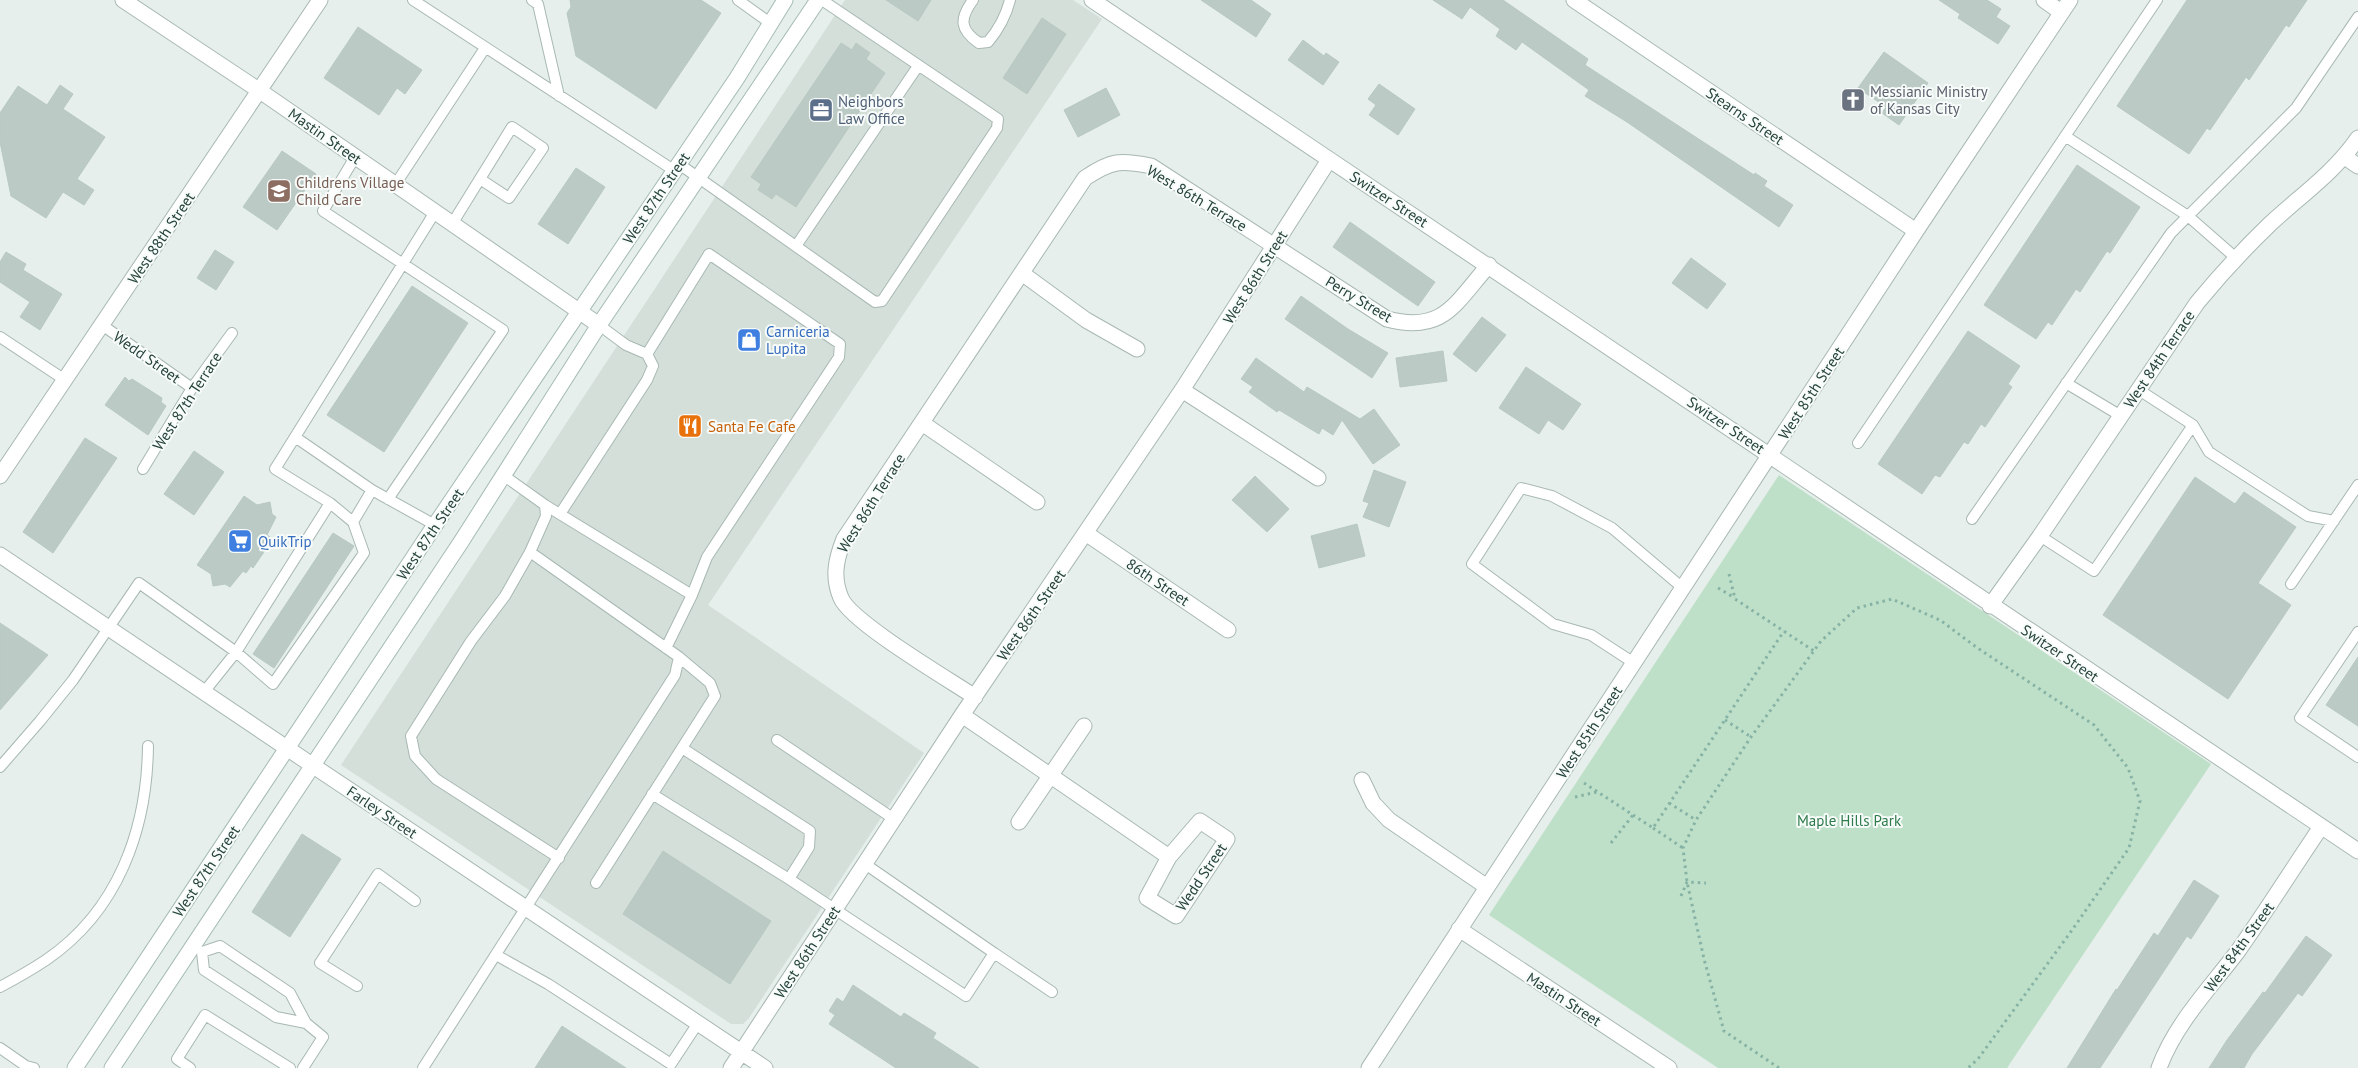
<svg xmlns="http://www.w3.org/2000/svg" width="2358" height="1068" font-family="'PT Sans',sans-serif">
<style>
.built{fill:#d4dfda}
.green{fill:#bfe0c8}
.building{fill:#bbcac4;stroke:#b8c9c2}
.lines{fill:none;stroke-linecap:round;stroke-linejoin:round}
.service-casing{stroke:#a8b8b2;stroke-width:12}
.minor-casing{stroke:#a8b8b2;stroke-width:17}
.tertiary-casing{stroke:#a8b8b2;stroke-width:17}
.secondary-casing{stroke:#a4bbb3;stroke-width:17}
.path{stroke:#86b3a5;stroke-width:3;stroke-dasharray:2.5 4;stroke-linecap:butt}
.service{stroke:#fff;stroke-width:10}
.minor{stroke:#fff;stroke-width:15}
.tertiary{stroke:#fff;stroke-width:15}
.secondary{stroke:#fff;stroke-width:15}
.labels{text-anchor:middle;dominant-baseline:central;stroke-width:4;stroke-linejoin:round;paint-order:stroke}
.worship-label{font-size:15px;fill:#5b616d;stroke:#f7fbf9;text-anchor:start}
.service-label{font-size:15px;fill:#4e5e75;stroke:#f7fbf9;text-anchor:start}
.street-label{font-size:15px;fill:#24423a;stroke:#f7fbf9}
.education-label{font-size:15px;fill:#785e54;stroke:#f7fbf9;text-anchor:start}
.shop-label{font-size:15px;fill:#366cbe;stroke:#f7fbf9;text-anchor:start}
.food-label{font-size:15px;fill:#c56008;stroke:#f7fbf9;text-anchor:start}
.park-label{font-size:15px;fill:#2d7a4b;stroke:#f7fbf9}
</style>
<rect width="100%" height="100%" fill="#e6efeb"/>
<!-- built -->
<path class="built" d="M845 0H1073L1102 19 708 605 924 753 749 1018 743 1024H731L341 765Z"/>
<!-- green -->
<path class="green" d="M1779 475 2211 764 2007 1068H1718L1489 915Z"/>
<!-- building -->
<path class="building" d="M570 0H701L721 13 656 109 576 56 567 13 571 7Z
M886 0H931L918 21Z
M1201 0H1251L1271 14 1256 37Z
M1433 0H1503L1588 59 1585 65 1754 175 1755 173 1767 181 1764 186 1793 205 1779 227 1627 122 1585 96 1589 90 1522 42 1516 50 1496 36 1500 29 1470 7 1462 19Z
M1939 0H1987L2001 9 1996 17 2010 26 1998 44 1958 18 1960 14Z
M2187 0H2307L2289 27 2286 25 2249 80 2246 77 2210 130 2207 128 2189 154 2117 106Z
M1042 18 1066 34 1027 94 1003 78Z
M358 27 422 70 405 94 397 88 379 115 324 78Z
M1303 40 1324 56 1326 53 1339 62 1323 85 1288 60Z
M841 43 852 50 856 43 870 53 866 59 885 73 796 207 776 194 772 199 758 190 761 184 751 177Z
M1884 52 1928 83 1899 125 1882 113 1886 107 1858 88Z
M1379 84 1415 109 1398 135 1369 115 1376 105 1368 99Z
M60 85 73 94 63 109 105 137 77 179 94 190 84 205 63 192 46 218 11 196 0 142V113L18 86 47 105Z
M1106 88 1120 115 1078 137 1064 110Z
M282 151 316 174 277 230 243 207Z
M2077 165 2140 207 2110 253 2107 251 2080 292 2076 289 2052 325 2048 322 2036 339 1984 305Z
M576 168 605 187 568 244 538 224Z
M1350 222 1435 282 1418 306 1333 247Z
M215 250 234 262 216 290 197 278Z
M6 252 26 264 23 270 62 294 40 330 20 317 30 302 0 282V262Z
M1691 258 1726 284 1707 309 1672 283Z
M412 286 468 323 384 452 327 415Z
M1301 296 1348 329 1388 353 1372 378 1285 319Z
M1482 317 1506 335 1476 372 1453 354Z
M1968 331 2020 366 2008 384 2012 387 1985 427 1981 424 1968 444 1964 442 1940 477 1935 475 1922 494 1878 464Z
M1443 351 1447 381 1400 387 1396 358Z
M1256 358 1304 392 1307 387 1360 419 1374 409 1400 445 1373 464 1342 420 1333 435 1322 428 1319 434 1279 410 1277 412 1249 392 1253 387 1241 379Z
M1526 367 1581 404 1563 430 1548 420 1539 434 1499 408Z
M125 377 129 381 132 379 162 398 161 402 166 406 148 435 105 405Z
M85 438 117 458 53 553 23 532Z
M194 451 224 472 194 515 164 494Z
M1374 470 1406 482 1389 527 1363 517 1369 503 1363 501Z
M1255 476 1289 509 1267 532 1232 500Z
M2195 477 2235 504 2244 492 2296 527 2258 583 2291 605 2228 699 2103 615Z
M244 496 257 505 270 502 272 514 276 517 267 535 270 537 265 544 268 546 253 568 251 566 246 573 243 571 230 587 225 584 213 586 211 574 197 565Z
M1357 524 1365 556 1319 568 1311 536Z
M333 533 354 546 274 668 253 654Z
M0 623 48 655 0 710Z
M2358 657V726L2326 705Z
M302 834 341 859 290 937 252 912Z
M663 851 771 921 730 984 623 914Z
M2194 880 2219 896 2191 939 2187 936 2100 1068H2067L2116 989 2117 990 2154 933 2158 936Z
M2306 936 2332 955 2302 996 2298 993 2252 1054 2244 1068H2209L2227 1040 2263 992 2265 993Z
M853 985 901 1017 904 1013 936 1033 933 1038 979 1068H896L829 1024 835 1015 829 1011 837 998 843 1002Z
M562 1026 626 1068H535Z"/>
<g class="lines">
<defs>
<path id="service" d="M413 0 675 171
M532 0 538 4 559 96
M738 0 770 23
M973 0C959 19 960 30 979 43L988 42C999 29 1006 16 1010 0
M2065 136 2188 216 2236 258
M355 157 323 211 503 330 388 499
M679 164 875 302 882 301 997 128 998 119 822 0
M395 185 485 48
M452 224 512 127 543 148 509 198 480 179
M796 246 918 66
M102 325 192 388
M599 325 626 345 647 354
M0 337 65 380
M2066 383 2121 416
M2139 390 2193 425 2209 452 2308 516 2334 521
M295 437 275 469 330 503
M1858 443 2157 0
M143 469 192 388 232 333
M372 490 295 437 435 212
M545 505 692 595 666 648
M560 514 647 380 653 366 647 354 709 254 840 344 839 357 707 557 692 595
M1972 519 2171 233 2296 108 2358 17
M2040 536 2094 571 2193 425
M530 552 505 596 471 641 411 736 415 756 436 779 559 858
M2291 584 2358 485
M2358 632 2300 718 2358 757
M1634 663 1591 635 1553 624 1472 564 1521 488 1552 496 1612 528 1684 589
M204 692 236 652 273 684 364 553 353 522 372 490 435 525
M777 740 894 819
M682 748 810 831 809 847 789 879 966 996 994 953 865 864
M0 767 40 721 73 680 139 583 236 652 330 503 353 522
M652 794 789 879
M596 883 715 696 710 683 679 657
M202 952 220 946 290 993 306 1023 323 1037 303 1068
M202 952 204 970 276 1017 306 1023
M994 953 1052 992
M496 955 548 984 671 1064 698 1023
M357 986 320 963 378 874 415 901
M0 987C15 979 31 970 46 960 118 911 147 830 148 746
M0 1048 26 1066 34 1068
M190 1068 177 1059 205 1015 290 1068
M423 1068 675 675 679 657 530 552 546 516 545 505 503 475"/>
<path id="minor" d="M123 0 260 91 599 325
M1092 0 2358 851
M1574 0 1916 231
M2044 0 2061 12
M2345 157 2358 166
M1023 274 1086 320 1137 349
M1182 390 1318 478
M922 423 1037 502
M0 476 320 0
M1087 534 1228 630
M1990 606 2040 536 2197 303C2220 275 2244 249 2270 224 2300 196 2335 172 2358 138
M975 697C948 679 851 622 841 598 832 577 836 559 844 539L1085 178C1112 160 1120 160 1151 166L1387 319C1444 334 1455 303 1489 265
M962 715 1169 857
M312 765 765 1068
M1362 780 1373 803 1389 820 1487 887
M1200 821 1227 839 1176 916 1147 898 1169 857Z
M1019 822 1084 726
M1459 929 1669 1068
M731 1068 962 715 1182 390 1329 160
M1369 1068 1916 231 2070 0
M2159 1068C2175 1024 2210 988 2238 951 2267 910 2293 868 2321 827"/>
<path id="tertiary" d="M0 555 312 765"/>
<path id="secondary" d="M75 1068 435 525 737 78 785 0
M112 1068 461 542 599 325 818 0"/>
</defs>
<!-- service casing -->
<use href="#service" class="service-casing"/>
<!-- minor casing -->
<use href="#minor" class="minor-casing"/>
<!-- tertiary casing -->
<use href="#tertiary" class="tertiary-casing"/>
<!-- secondary casing -->
<use href="#secondary" class="secondary-casing"/>
<!-- path -->
<path class="path" d="M1729 574 1735 599 1814 651
M1718 588 1735 598
M1725 720 1751 737
M1584 783 1653 828 1784 631
M1575 797 1597 792
M1669 803 1696 820
M1653 828 1683 848
M1611 843 1633 815
M1681 896 1687 882 1706 883
M1779 1068 1724 1031 1704 959 1687 882 1683 848 1696 820 1751 737 1821 641 1857 608 1892 599 1940 620 1976 647 2094 725 2128 768 2140 801 2129 848 2070 933 1978 1059 1968 1068"/>
<!-- service -->
<use href="#service" class="service"/>
<!-- minor -->
<use href="#minor" class="minor"/>
<!-- tertiary -->
<use href="#tertiary" class="tertiary"/>
<!-- secondary -->
<use href="#secondary" class="secondary"/>
</g>
<!-- icons -->
<defs>
<symbol id="church-square" viewBox="-11 -11 22 22"><rect x="-9" y="-9" width="18" height="18" rx="4" fill="#6b7280" stroke="#f7fbf9"/><path d="M-1.2-6h2.4v3.5h3.3v2.4h-3.3V6h-2.4V-.1h-3.3v-2.4h3.3Z" fill="#fff"/></symbol>
<symbol id="office-square" viewBox="-11 -11 22 22"><rect x="-9" y="-9" width="18" height="18" rx="4" fill="#5c6f8a" stroke="#f7fbf9"/><path d="M-6-3h4V-5.5h4V-3h4V5H-6ZM-1-4.5V-3h2v-1.5ZM-6 0V1H6V0Z" fill="#fff"/></symbol>
<symbol id="school-square" viewBox="-11 -11 22 22"><rect x="-9" y="-9" width="18" height="18" rx="4" fill="#8d6e63" stroke="#f7fbf9"/><path d="M0-5L7-2L0 1L-7-2ZM-4 1L0 2.5L4 1V4Q0 6-4 4Z" fill="#fff"/></symbol>
<symbol id="shop-square" viewBox="-11 -11 22 22"><rect x="-9" y="-9" width="18" height="18" rx="4" fill="#3f7fe0" stroke="#f7fbf9"/><path d="M-5-2.5h2.3a2.7 3.5 0 0 1 5.4 0H5L5.5 6h-11ZM-1.5-2.5h3a1.5 2.3 0 0 0-3 0Z" fill="#fff"/></symbol>
<symbol id="restaurant-square" viewBox="-11 -11 22 22"><rect x="-9" y="-9" width="18" height="18" rx="4" fill="#e8710a" stroke="#f7fbf9"/><path d="M-5-6h1v4h1v-4h1v4h1v-4h1v5L-1.5 .5V6h-2V.5L-5-1ZM5-6V6H3V1.5H1.5Q1.5-4 5-6Z" fill="#fff"/></symbol>
<symbol id="supermarket-square" viewBox="-11 -11 22 22"><rect x="-9" y="-9" width="18" height="18" rx="4" fill="#3f7fe0" stroke="#f7fbf9"/><path d="M-6-5.5h2.5l.6 2H6L4.5 2H-2.5L-4.4-4H-6ZM-1.5 3.2a1.3 1.3 0 1 0 .1 0ZM3 3.2a1.3 1.3 0 1 0 .1 0Z" fill="#fff"/></symbol>
</defs>
<g fill-rule="evenodd">
<use href="#church-square" x="1839" y="86" width="28" height="28"/>
<use href="#office-square" x="807" y="96" width="28" height="28"/>
<use href="#school-square" x="265" y="177" width="28" height="28"/>
<use href="#shop-square" x="735" y="326" width="28" height="28"/>
<use href="#restaurant-square" x="676" y="412" width="28" height="28"/>
<use href="#supermarket-square" x="226" y="527" width="28" height="28"/>
</g>
<g class="labels">
<!-- worship labels -->
<g class="worship-label">
<text x="1870" y="91">Messianic Ministry<tspan x="1870" dy="17">of Kansas City</tspan></text>
</g>
<!-- service labels -->
<g class="service-label">
<text x="838" y="101">Neighbors<tspan x="838" dy="17">Law Office</tspan></text>
</g>
<!-- street labels -->
<g class="street-label">
<text transform="translate(1745 116) rotate(34)">Stearns Street</text>
<text transform="translate(325 136) rotate(35)">Mastin Street</text>
<text transform="translate(656 198) rotate(-56)">West 87th Street</text>
<text transform="translate(1197 198) rotate(31)">West 86th Terrace</text>
<text transform="translate(1389 199) rotate(33)">Switzer Street</text>
<text transform="translate(161 238) rotate(-56)">West 88th Street</text>
<text transform="translate(1255 277) rotate(-58)">West 86th Street</text>
<text transform="translate(1359 299) rotate(31)">Perry Street</text>
<text transform="translate(147 357) rotate(35)">Wedd Street</text>
<text transform="translate(2159 359) rotate(-56)">West 84th Terrace</text>
<text transform="translate(1811 393) rotate(-57)">West 85th Street</text>
<text transform="translate(187 401) rotate(-57)">West 87th Terrace</text>
<text transform="translate(1726 425) rotate(34)">Switzer Street</text>
<text transform="translate(871 503) rotate(-58)">West 86th Terrace</text>
<text transform="translate(430 534) rotate(-56)">West 87th Street</text>
<text transform="translate(1158 582) rotate(34)">86th Street</text>
<text transform="translate(1031 615) rotate(-55)">West 86th Street</text>
<text transform="translate(2060 653) rotate(34)">Switzer Street</text>
<text transform="translate(1589 732) rotate(-57)">West 85th Street</text>
<text transform="translate(382 812) rotate(34)">Farley Street</text>
<text transform="translate(206 871) rotate(-56)">West 87th Street</text>
<text transform="translate(1201 877) rotate(-56)">Wedd Street</text>
<text transform="translate(2239 947) rotate(-54)">West 84th Street</text>
<text transform="translate(807 952) rotate(-57)">West 86th Street</text>
<text transform="translate(1564 999) rotate(33)">Mastin Street</text>
</g>
<!-- education labels -->
<g class="education-label">
<text x="296" y="182">Childrens Village<tspan x="296" dy="17">Child Care</tspan></text>
</g>
<!-- shop labels -->
<g class="shop-label">
<text x="766" y="331">Carniceria<tspan x="766" dy="17">Lupita</tspan></text>
<text x="258" y="541">QuikTrip</text>
</g>
<!-- food labels -->
<g class="food-label">
<text x="708" y="426">Santa Fe Cafe</text>
</g>
<!-- park labels -->
<g class="park-label">
<text x="1849" y="820">Maple Hills Park</text>
</g>
</g>
</svg>
